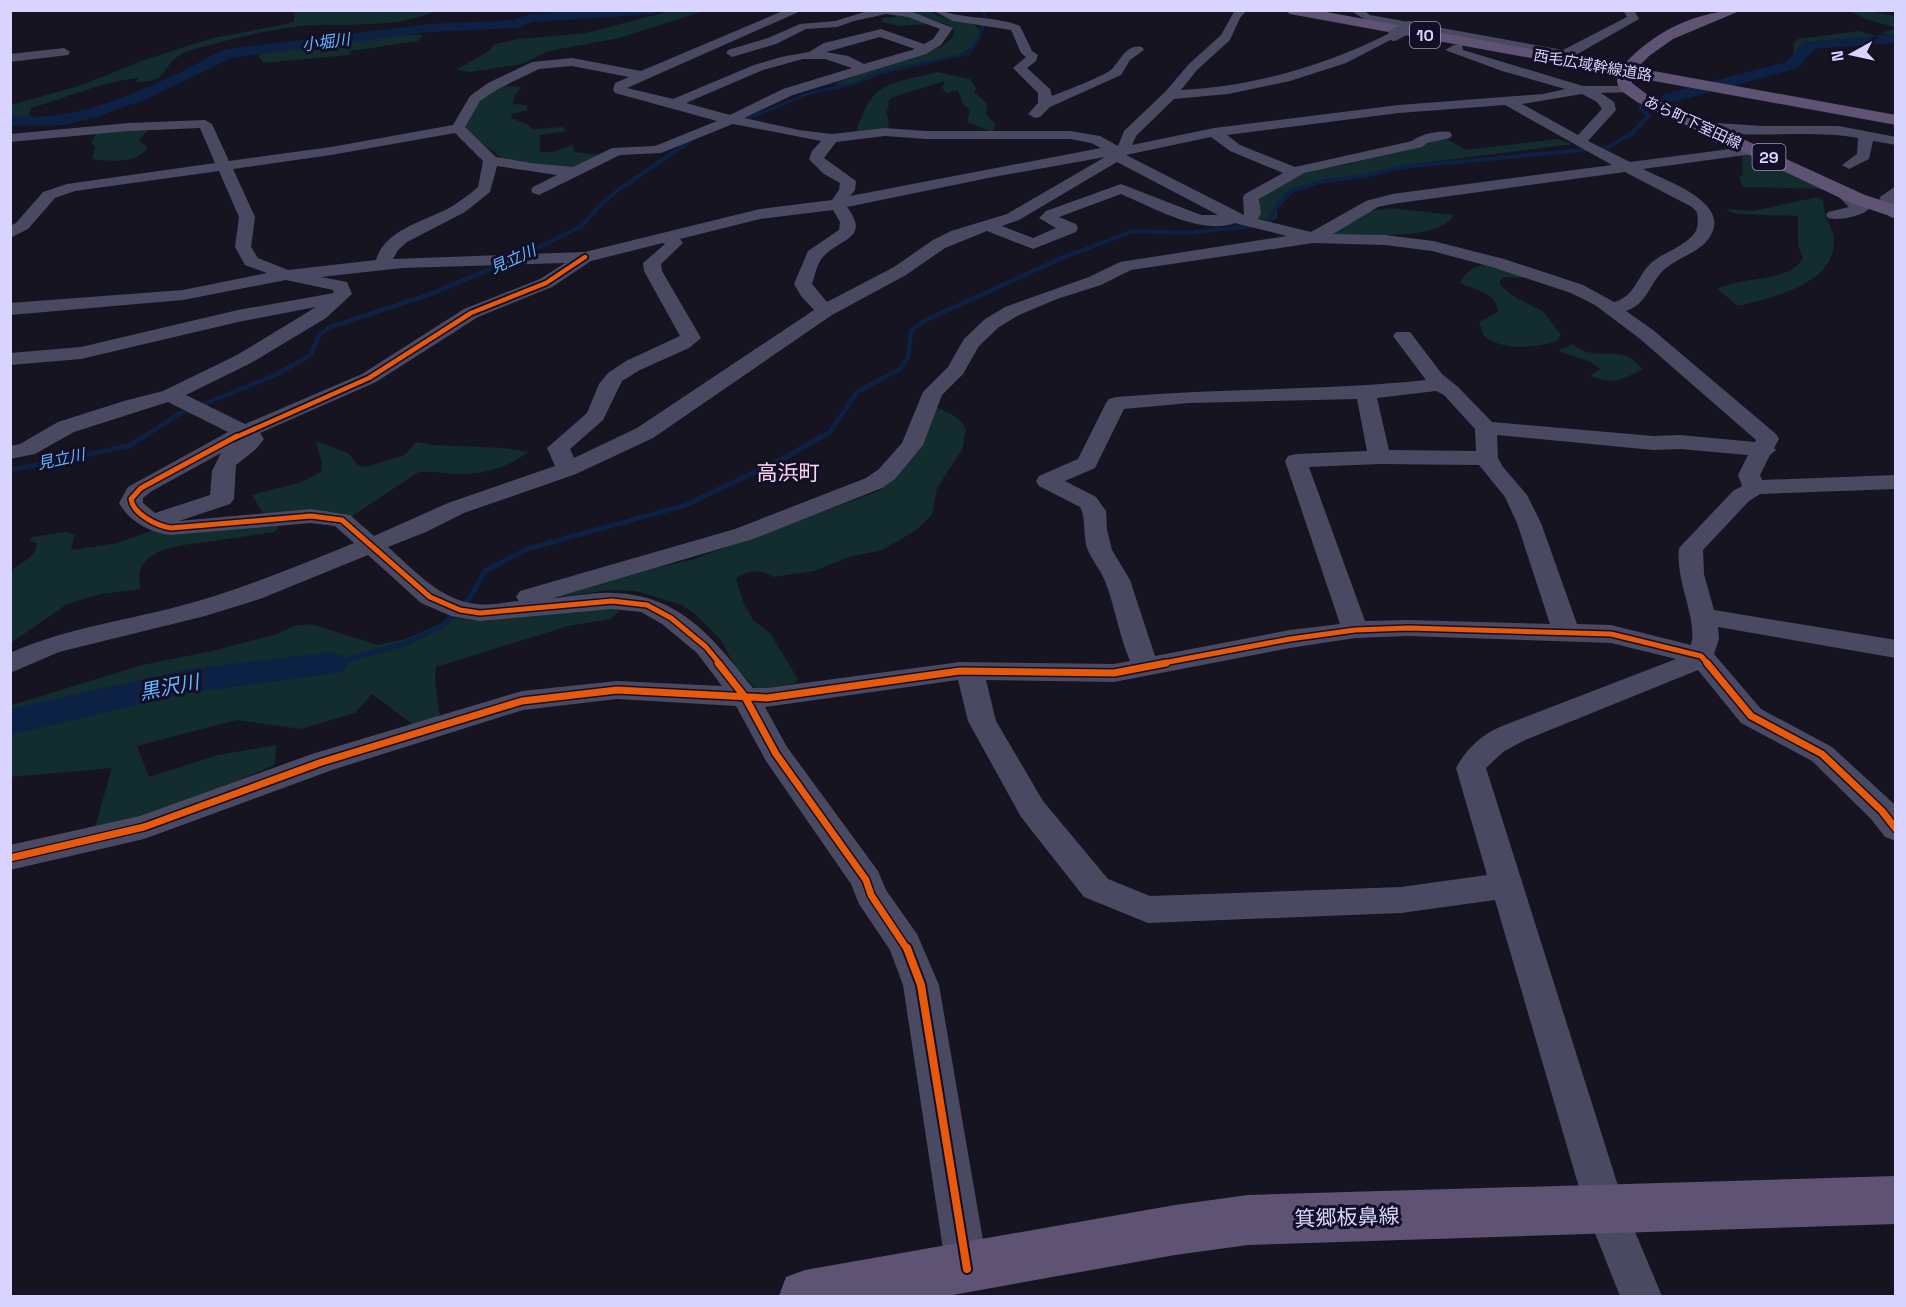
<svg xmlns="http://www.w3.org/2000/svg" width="1906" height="1307" font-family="'Space Grotesk','Noto Sans JP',sans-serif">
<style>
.green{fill:#132c2d}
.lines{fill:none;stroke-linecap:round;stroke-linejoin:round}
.stream-far4{stroke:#0d2144;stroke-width:3}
.stream-far3{stroke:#0d2144;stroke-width:4}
.stream-far2{stroke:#0d2144;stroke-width:4.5}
.stream-far1{stroke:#0d2144;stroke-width:5}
.stream{stroke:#0d2144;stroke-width:7}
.river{fill:#0d2144;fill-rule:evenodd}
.minor{fill:#4a4962;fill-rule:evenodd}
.major{fill:#5e5373;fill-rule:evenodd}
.minor-bridge{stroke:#4a4962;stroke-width:12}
.cycleway-far3-casing{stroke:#130f26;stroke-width:8}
.cycleway-far2-casing{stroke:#130f26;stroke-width:8}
.cycleway-far1-casing{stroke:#130f26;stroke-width:10}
.cycleway-casing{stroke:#130f26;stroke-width:12}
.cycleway-far3{stroke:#e8590c;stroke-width:4.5}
.cycleway-far2{stroke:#e8590c;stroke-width:5}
.cycleway-far1{stroke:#e8590c;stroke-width:7}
.cycleway{stroke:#e8590c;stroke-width:8}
.labels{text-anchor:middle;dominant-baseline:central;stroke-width:6;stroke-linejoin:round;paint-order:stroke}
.far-street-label{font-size:15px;fill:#d9d4ff;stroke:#130f26}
.shield{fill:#130f26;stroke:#9e99be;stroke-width:1.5}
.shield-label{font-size:16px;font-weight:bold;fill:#d9d4ff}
.far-water-label{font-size:16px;font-style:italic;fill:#62b6ff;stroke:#130f26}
.water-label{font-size:20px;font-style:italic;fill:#62b6ff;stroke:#130f26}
.quarter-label{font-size:21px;fill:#ffd6f0;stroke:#130f26}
.near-street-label{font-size:21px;fill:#d9d4ff;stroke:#130f26}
</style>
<rect width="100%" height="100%" fill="#161421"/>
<!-- green -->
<path class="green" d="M298 11H436C398 27 359 24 318 25 283 26 244 36 210 45 201 47 188 50 180 55 159 69 170 82 136 82L138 78C101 82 66 98 31 108L29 115 37 119 11 126V105L82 85 144 60 209 39 286 24 294 21V13Z
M670 11H704L619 38 549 51 522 64 470 72 456 70 489 51 495 44 518 39 586 33Z
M907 11H931L939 16 974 24 980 30 979 42C956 63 922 60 893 69 875 74 860 86 840 87L835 83 941 47 952 38 955 31 948 25 922 16 930 24 899 26 881 22 883 18 894 17Z
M1850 11H1869L1895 16V36L1881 33 1895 29 1893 27 1866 19Z
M1858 31 1881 37 1870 41 1812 47 1802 58 1793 57 1794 42 1798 39Z
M397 34 423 35 418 41 351 51 349 55 263 63 256 51Z
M937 72 970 79 976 88 974 92 987 103 986 114 996 125 992 132 967 122 970 110 963 104 958 90 946 93 942 88 945 81 893 97 888 101 889 106 886 111 889 123 886 130 856 133C873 79 888 85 937 72Z
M501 86 522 87 515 95 513 104 526 105 528 110 512 114 511 118 527 124 533 129 563 127 566 131 540 135V152H553L573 145 574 152 599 155 577 169 502 161V158L462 128 479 100Z
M150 128 139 140 148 148C135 165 111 161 92 159L95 147 91 143 97 132Z
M1715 136 1830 189 1743 187 1739 178 1743 174 1742 155 1735 150 1712 142V138Z
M1445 138 1466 150 1557 139 1573 144 1399 166 1362 175 1324 180 1288 192 1277 203V218L1274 220 1258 219 1261 191 1296 173 1349 164Z
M1818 197 1823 200C1824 204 1824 209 1825 214 1828 225 1835 230 1834 244 1832 285 1770 298 1738 306L1717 289C1743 275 1788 284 1803 258L1798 245V216L1736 214 1725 209 1753 211Z
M1390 208 1454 215C1439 243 1358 233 1331 234L1370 211Z
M1487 263 1525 276 1520 278 1504 277 1500 280V285L1513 296 1544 312 1561 335 1557 341C1534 348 1503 352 1483 335L1479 322 1498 312C1496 292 1475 290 1460 283 1465 271 1474 267 1487 263Z
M1573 344C1591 358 1599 352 1619 354 1629 355 1636 362 1643 369 1622 380 1612 385 1590 376L1600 369 1591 362 1558 351Z
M934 406 951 414 962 422 966 430 962 450 937 488 932 515 915 531 882 550 849 557 814 571 773 577C762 569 747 570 736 578L743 602 753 620 770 633 798 679 795 683 757 690 735 667 721 640 694 613 682 605 636 591 611 590 552 598 620 576 694 559 879 491 895 476Z
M316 441 348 453 358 465 365 467 405 455 416 442 434 445 503 448 528 452C508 468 482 475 457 474 444 474 433 471 419 472L349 518 266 515C258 510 258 501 251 495L299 483 321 472 322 464Z
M282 522 275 532C254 535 234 538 214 541 186 545 129 546 141 589L101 594 67 604 11 643V571C21 562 34 559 37 544L30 540 32 537 66 532 75 535 71 548 73 550 117 543 157 529Z
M610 606 619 611 611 619 568 626 436 667 435 678 440 719 415 726 372 694 355 713 301 729 237 720 137 746 149 777 218 755 276 745 275 765 149 817 94 830 112 768 11 777 10 702 12 705 142 665 212 651 277 634 294 626 311 624 378 645 405 639 459 616Z"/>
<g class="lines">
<!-- stream-far4 -->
<path class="stream-far4" d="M1642 105 1640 108 1647 115
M757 115 810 93 857 83 871 75 969 53C977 43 987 22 984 10"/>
<!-- stream-far3 -->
<path class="stream-far3" d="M741 121 760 113
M519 257 582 226 598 207 617 191 690 141
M1062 258 1133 231 1186 233 1252 226 1268 222 1278 205 1292 191 1324 181 1365 176 1401 167 1606 148 1631 134 1649 116 1646 113"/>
<!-- stream-far2 -->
<path class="stream-far2" d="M142 438 179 414 273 376 311 355 319 335 330 327 431 294 509 261
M820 438 830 432 857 392 900 369 908 357 911 331 926 320 1066 256"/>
<!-- stream-far1 -->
<path class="stream-far1" d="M10 470 129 446 144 436
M331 664 407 643 441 627 469 599 485 571 527 549 686 505 786 457 822 436"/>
<!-- stream -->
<path class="stream" d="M331 664 335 663"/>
<!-- river -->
<path class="river" d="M579 10H661L654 14 533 22 516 28 430 32 231 58 149 98 102 115 65 125 10 126V114C64 127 139 92 187 69 201 62 212 53 228 49L430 24 514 20 530 14Z
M1896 34V43L1814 49 1798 68 1670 103 1664 102 1661 98 1664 94 1786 62 1804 42Z
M331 652 343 656 348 664 343 672 189 693 10 735V709L189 669Z"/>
<!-- minor -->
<path class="minor" d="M785 10H803L627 88 673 99 754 65 781 57 809 52 824 43 881 29 924 44 933 39 940 29 908 17 886 14 854 21 837 27 806 29 776 44 732 57 726 53 728 50 768 38 800 24 835 21 871 10 910 11 953 28 941 45 926 54 793 95 744 118 799 130 832 134 885 128 926 131H1070L1100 136 1118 146 1124 131 1165 92 1189 64 1221 35 1235 10H1247L1240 18 1230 40 1197 70 1181 90C1255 86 1324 66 1390 33H1398L1400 35 1346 63 1290 81 1228 94 1174 99 1136 136 1132 145 1214 128 1399 105 1543 94 1565 89 1502 71 1445 50 1454 45H1462L1463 50 1583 86H1633L1635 89 1633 92 1601 93 1614 102 1616 110 1588 141 1630 162 1753 146 1760 150 1753 154 1643 169C1668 182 1740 205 1705 243 1694 254 1678 258 1666 268 1650 281 1648 304 1626 311L1653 330 1776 434 1779 439 1774 448 1776 450 1770 455 1760 475 1762 480 1896 475V489L1760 494 1749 501 1703 550 1704 574 1714 610 1896 640V658L1718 627 1719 639 1714 654 1761 709 1832 747 1893 803 1896 806V841L1885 837 1871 819 1812 761 1741 723 1698 670 1523 741 1503 752 1486 768 1625 1208 1662 1296H1620L1585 1208 1495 900 1401 913 1148 923 1084 897 1021 817 968 721 958 680 765 707 787 747 878 871 886 890 917 934 939 985 988 1269 982 1284 967 1290 952 1284 946 1269 903 985 890 950 859 904 851 884 766 761 736 706 617 699 523 710 332 770 144 839 10 870V845L140 816 312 754 522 691 617 681 722 686 697 653 662 624 641 612 612 609 480 621 451 616 421 603 368 555 260 599 205 616 59 652 10 673V653C68 627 131 620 191 603 247 587 300 565 354 543L335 526 311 523 171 535C150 533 129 521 119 503L128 487 228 432 168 402 74 432 35 454 10 459V446L20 444 58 422 124 401 163 391 237 355 316 307 238 322 81 359 10 365V353L81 347 238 310 334 293 333 290 286 280 183 300 10 315V303L183 290 267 273 245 265 235 247 239 217 219 171 75 191 55 198 28 229 10 238V226L16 223 43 192 67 184 215 163 200 128 129 131 10 142V134L129 123 205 120 212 124 229 161 331 147 453 125 470 96 488 83 532 62 572 58 641 71ZM880 37 915 49 864 64 848 56 826 52ZM803 59H825L852 68 783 89 730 115 686 103 763 70ZM572 66 629 77 615 83 613 90 615 93 717 121 655 146 612 148 573 167 531 163 496 157 465 127 480 101 498 89 539 69ZM1582 94 1597 102 1602 109 1578 135 1522 104ZM1505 105 1612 165 1392 194 1366 201 1311 232 1258 219 1261 213 1259 199 1304 173 1422 147 1427 143 1450 138 1452 135 1450 132C1439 130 1421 134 1412 141L1295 167 1240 145 1227 135 1399 113ZM733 124 821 141 812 151 809 159 824 174 840 183 839 190 832 200 760 209 585 252 393 259 398 250 407 242 465 212 490 192 497 166 557 175 533 187 531 190 533 193 539 195 620 155 661 153ZM455 133 483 161 478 187C469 195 460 201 451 207 426 221 385 229 376 260L288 270 258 258 251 247 255 217 233 169 331 155ZM885 136 926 139H1070L1091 143 1101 148 850 196 855 190 856 181 824 158 836 142ZM1211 137 1230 151 1283 173 1245 194 1243 197 1244 215 1126 155ZM1105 157 1007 214 951 231 933 240 894 267 827 302 812 284C815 276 817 263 823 257 840 238 871 239 847 207L993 177ZM1117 162 1218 215H1201L1121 184 1046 211 1039 218 1056 228 1033 238 1002 226 1019 220ZM1625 172 1692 207 1697 212C1698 220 1699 229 1693 235 1681 249 1662 252 1649 265 1637 278 1634 297 1614 302L1583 285 1504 259 1433 241 1385 235 1333 234 1378 207 1392 204ZM1121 194C1152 207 1202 236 1235 223L1287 236 1120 262 1089 277 1005 307 985 319 964 339 948 367 923 392 902 443 879 469 866 478 735 529 520 591 516 597 519 601C506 602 491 606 477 604 441 601 414 570 388 547L426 532 464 513 576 474 653 438 832 315 906 275 945 248 987 231 1033 249 1076 232 1078 228 1076 224 1059 217ZM833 210 840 222 839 230 808 251 794 284 801 296 814 310 637 428 574 458 570 449 603 420 622 381 640 370 689 348 701 338 662 271 661 264 683 243 680 239 760 219ZM663 243 665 244 643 263 644 271 680 336 626 361 608 373 599 384 587 413 547 448 555 466 448 503 374 536 350 515 311 509 179 521 230 504 234 499 236 465 256 449 264 439 260 433 376 382 478 317 552 287 591 261ZM1313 243 1385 245 1432 251 1492 267 1571 293 1595 305 1639 338 1756 440 1755 442 1680 435 1653 436 1492 422 1458 387 1442 374 1410 332H1396L1393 336 1426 380C1323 391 1219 388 1116 397L1109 399 1106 403 1078 459 1039 476 1036 481 1039 486 1080 507C1086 517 1083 535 1087 548 1091 559 1100 569 1105 581 1115 607 1119 635 1130 661L1114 664 960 662 767 688H753C714 639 681 595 613 593 593 592 572 597 553 598L753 539 882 488 895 479 923 445 942 395 963 374 979 346 999 327 1019 315 1057 299 1101 285 1131 270ZM565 263 540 279 464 309 362 374 245 424 186 395 251 363 326 318 352 294 347 282 321 277 402 268ZM1436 391 1444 395 1475 429 1476 451 1389 450 1377 398ZM1357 399 1367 451 1296 454 1288 456 1285 461 1340 624 1290 630 1155 656 1130 580 1112 550 1107 530 1106 511 1096 497 1065 481 1095 468 1124 409 1189 403ZM1497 435 1653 450 1680 449 1748 455 1738 475 1742 486 1733 491 1679 548C1675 582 1698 618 1691 645L1611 625 1577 624 1541 523 1527 495 1503 467 1498 458ZM221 453 212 471 210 495 155 513 143 503V498L152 491ZM1379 464 1479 465 1505 497 1517 523 1550 624 1408 620 1365 621 1309 467ZM1408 636 1611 643 1676 659 1502 726C1481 735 1467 748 1456 768L1487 875 1401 887 1150 896 1108 879 1043 801 996 721 986 680 1114 682 1290 648 1355 638Z
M932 10C944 10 949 14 959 15 980 19 1001 18 1020 26L1032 51 1038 55 1036 61 1027 68 1050 89 1052 96C1064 91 1106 76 1113 68 1121 59 1127 44 1142 47L1144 50 1130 60 1121 75 1050 107 1040 117 1035 118 1028 114 1038 103V93L1013 68 1026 57 1021 53 1011 30 953 21Z
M1350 10H1363L1370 15 1563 50 1627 17 1623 10H1634L1639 19 1574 56 1563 58 1367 21Z
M64 48 70 52 68 55 10 62V54Z
M1702 122 1762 126H1839L1896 137V145L1873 141 1869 159 1849 169 1842 165 1857 154 1858 138C1807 128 1747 141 1697 129L1695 126Z
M1896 186V219L1890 217 1878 205 1880 197Z
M1848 189 1854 191 1855 195 1869 209C1862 216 1839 221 1828 218L1826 215 1828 212 1849 207 1838 196 1842 191Z"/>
<!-- major -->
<path class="major" d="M1284 10H1315L1623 66C1652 32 1698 10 1742 10L1673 39 1649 56 1637 68 1896 115V125L1632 77V83L1649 96 1865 195 1896 205V218L1851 203 1637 102C1627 94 1613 89 1618 74L1290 14Z
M1896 1176V1224L1248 1245 1175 1255 947 1296H779L786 1277 805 1270 1175 1205 1248 1195Z"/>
<!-- minor-bridge -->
<path class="minor-bridge" d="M1394 35 1409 27"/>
<defs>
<path id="cycleway-far3" d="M234 438 369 378 471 313 546 283 585 257"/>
<path id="cycleway-far2" d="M237 436 141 488 131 499C133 514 157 526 171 528L311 516 342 520 430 597 460 610 480 613 612 601 647 605 671 618 706 647 720 664
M1158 664 1290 639 1355 630 1408 628 1611 634 1701 656 1708 664"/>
<path id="cycleway-far1" d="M718 663 745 697 776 754 866 880 871 895 907 949
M1707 663 1751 716 1822 754 1882 811 1896 829
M10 858 144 827 322 762 522 701 617 690 767 698 960 671 1114 673 1166 663"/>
<path id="cycleway" d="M907 948 921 985 967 1269"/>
</defs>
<!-- cycleway-far3 casing -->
<use href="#cycleway-far3" class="cycleway-far3-casing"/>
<!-- cycleway-far2 casing -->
<use href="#cycleway-far2" class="cycleway-far2-casing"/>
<!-- cycleway-far1 casing -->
<use href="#cycleway-far1" class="cycleway-far1-casing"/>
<!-- cycleway casing -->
<use href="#cycleway" class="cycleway-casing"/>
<!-- cycleway-far3 -->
<use href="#cycleway-far3" class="cycleway-far3"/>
<!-- cycleway-far2 -->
<use href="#cycleway-far2" class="cycleway-far2"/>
<!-- cycleway-far1 -->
<use href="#cycleway-far1" class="cycleway-far1"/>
<!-- cycleway -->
<use href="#cycleway" class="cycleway"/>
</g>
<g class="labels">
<!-- far-street labels -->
<g class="far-street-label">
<text transform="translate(1593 65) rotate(10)">西毛広域幹線道路</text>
<text transform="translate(1693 122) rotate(25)">あら町下室田線</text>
</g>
<!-- shield labels -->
<g class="shield">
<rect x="1410" y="22" width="30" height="26" rx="4.5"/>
<rect x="1752.5" y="144" width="33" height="26" rx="4.5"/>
</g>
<g class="shield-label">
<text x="1425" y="35">10</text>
<text x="1769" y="157">29</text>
</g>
<!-- far-water labels -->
<g class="far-water-label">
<text transform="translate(326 42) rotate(-7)">小堀川</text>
<text transform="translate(513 259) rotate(-24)">見立川</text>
<text transform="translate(61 459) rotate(-12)">見立川</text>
</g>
<!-- water labels -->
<g class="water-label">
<text transform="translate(169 687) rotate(-11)">黒沢川</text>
</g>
<!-- quarter labels -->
<g class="quarter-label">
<text x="788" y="472">高浜町</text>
</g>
<!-- near-street labels -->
<g class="near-street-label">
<text transform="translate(1347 1217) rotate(-2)">箕郷板鼻線</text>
</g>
</g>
<!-- border -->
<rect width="1906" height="1307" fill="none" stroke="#d9d4ff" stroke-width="24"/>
<!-- north arrow -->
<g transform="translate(1852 54) rotate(262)" stroke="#130f26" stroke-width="4.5" paint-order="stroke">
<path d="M0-4.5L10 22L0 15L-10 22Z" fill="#d9d4ff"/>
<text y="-9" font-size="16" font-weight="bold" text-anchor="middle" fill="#d9d4ff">N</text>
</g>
</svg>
